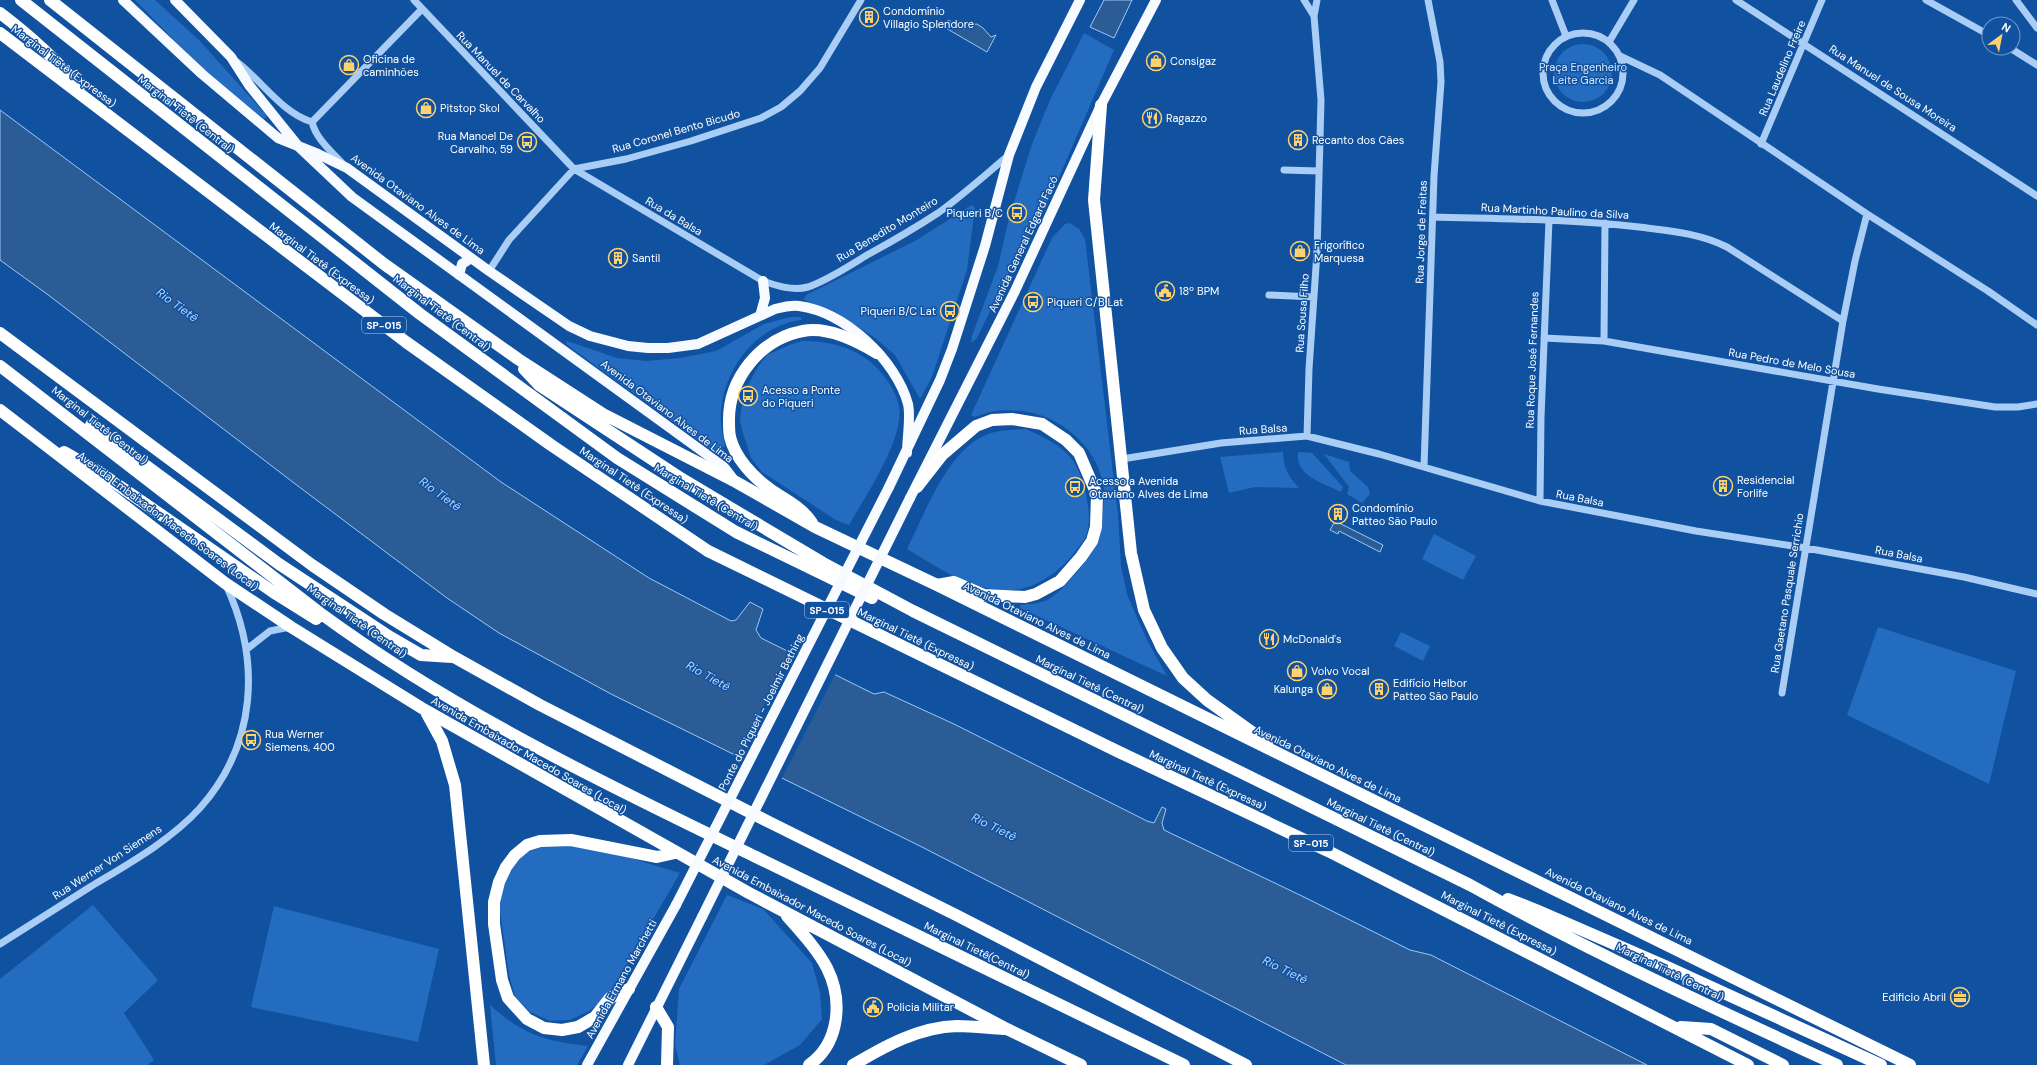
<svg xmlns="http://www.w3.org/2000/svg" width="2037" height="1065" font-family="'DM Sans',sans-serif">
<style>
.green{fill:#236cbf}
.water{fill:#2c5c95;stroke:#9bc8f8}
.pier{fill:#1152a0}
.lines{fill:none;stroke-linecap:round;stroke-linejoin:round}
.minor{stroke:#a9cdf5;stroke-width:7}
.major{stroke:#f7faff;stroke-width:10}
.highway{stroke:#fff;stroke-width:12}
.major-bridge{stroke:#f7faff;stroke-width:10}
.labels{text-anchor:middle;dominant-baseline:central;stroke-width:3;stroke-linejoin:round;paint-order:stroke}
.shield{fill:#1152a0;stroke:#b8cbe2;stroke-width:1}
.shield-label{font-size:10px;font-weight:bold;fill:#fff}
.poi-label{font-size:11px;fill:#fff;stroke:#1152a0;text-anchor:start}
.street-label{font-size:11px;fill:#fff;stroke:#1152a0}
.park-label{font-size:11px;fill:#d2e7fe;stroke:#1152a0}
.water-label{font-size:12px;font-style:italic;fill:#b6d7fb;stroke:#1152a0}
</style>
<rect width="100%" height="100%" fill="#1152a0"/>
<!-- green -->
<path class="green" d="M135 0H155L200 41 267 116 264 119 206 73Z
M1084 33 1114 50 1053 191 1014 262 977 338 971 343 972 336 998 266 1009 218 1032 144 1050 100Z
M1554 73a29 29 0 1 1 58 0a29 29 0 1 1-58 0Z
M972 205 975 208 967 270 932 377 920 399 895 355 875 338 834 311 804 300 806 295 915 241Z
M1070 223 1079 229 1085 239 1118 515 1121 566 1127 594 1135 613 1148 642 1167 676 1020 608V605C1029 604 1038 604 1047 600 1058 594 1068 583 1076 573 1083 565 1092 554 1097 544 1101 534 1103 521 1103 511 1103 504 1105 496 1104 489 1100 451 1064 418 1028 412 1009 409 992 409 975 417L971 415 1052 238 1065 224Z
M790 317H801V320C745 327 708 393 725 445L718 455 566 344 567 341 617 358 646 361 680 358 716 351 764 324Z
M802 341C829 341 857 347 877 368 887 379 896 391 899 406 905 438 865 497 849 525L836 520 762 472 751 458 742 430 740 420 743 394 758 367 767 355 789 345Z
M1026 429C1042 436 1059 444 1071 458 1084 474 1094 517 1086 536 1084 541 1080 545 1077 549 1059 574 1030 594 998 590 965 587 934 565 907 549 925 513 947 451 986 435 997 430 1014 430 1026 429Z
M1283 452C1283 468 1289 477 1299 488L1255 487 1229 493 1220 457Z
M1298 452 1312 453 1343 487 1341 492C1323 483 1295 476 1298 452Z
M1324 454 1349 462 1350 471 1368 487 1370 494 1362 503 1347 494 1349 487Z
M1434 534 1476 556 1463 580 1422 559Z
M1878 627 2016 671 1989 784 1847 715Z
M1401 632 1430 646 1423 661 1394 646Z
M581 843 680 873 617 981 604 1000 589 1011 570 1020 550 1021 530 1012 515 996 509 975 498 896 508 870 521 855 536 845Z
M727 895 763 909 812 963 820 992 822 1019 800 1045 764 1065H680L675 1045 679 989Z
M93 905 158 980 124 1013 154 1060 147 1065H0V979Z
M274 906 439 949 418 1042 251 1007Z
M490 1005C523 1035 544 1041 588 1046L577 1065H496Z"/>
<!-- water -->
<path class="water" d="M1104 0H1132L1114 38 1090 27Z
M948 20 964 29 970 25 977 24 983 28 991 37 996 35 987 52 944 27Z
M0 110 501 482 649 578 731 621 736 620 750 602 763 609 756 630 761 638 874 694 884 692 954 724 1147 821 1154 823 1162 807 1166 809 1162 823 1164 830 1304 897 1410 950 1431 955 1647 1065H1346L918 845 611 694 499 633 447 598 294 483 47 294 0 260Z
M1335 521 1383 545 1380 552 1339 531 1338 534 1330 530Z"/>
<!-- pier -->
<path class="pier" d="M792 651 836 673 781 780 737 759Z"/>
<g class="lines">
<!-- minor -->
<path class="minor" d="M414 0 574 169 763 281C777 286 793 291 808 287 828 280 849 266 867 255 891 242 915 228 938 213 963 195 985 175 1009 155
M1304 0 1314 16
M1552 0 1566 36
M1736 0 2037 196
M1926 0 1989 35
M2016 0 2037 28
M1543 73a40 40 0 1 1 80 0a40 40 0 1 1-80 0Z
M1609 42 1634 0
M2010 48 2037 65
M1620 56 1660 75 1867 214 1988 291 2037 325
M237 62C262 81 282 113 312 122
M312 122 421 10
M312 122C316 139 332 152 343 164
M1761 144 1822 0
M1284 170 1319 171
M1433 217C1502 219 1571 219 1639 227 1670 231 1699 233 1727 247L1843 321
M489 271 509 240 574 169 626 159 691 141 761 118 781 107 800 91 820 68 861 0
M1269 295 1314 297
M1544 338 1604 341 1878 389 1995 407H2018L2037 404
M1604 341 1605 223
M1307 436 1309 369 1317 252 1321 100 1314 16 1317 0
M1122 459 1221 443 1307 436 1379 454 1540 501 1696 531 1806 548 1964 577 2037 594
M1424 467 1434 176 1441 82 1440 62 1428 0
M1540 501 1541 417 1549 220
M247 649 270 631 290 627
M1782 693 1843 321 1855 261 1867 214
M0 944C30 925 60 906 90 887 128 864 170 841 200 808 257 744 261 660 226 585"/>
<!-- major -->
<path class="major" d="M123 0 202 74 278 138 318 154 347 168 489 271 569 326 590 336 628 346 648 348H668L698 344 775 309C783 307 791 305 799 306 845 312 896 360 908 404 911 416 907 439 907 453
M175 0 231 57 249 85 298 146 352 197 724 467 734 480
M459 275 462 264 471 258
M760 316 765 298 763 281
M889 487 940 380 952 349 985 246 1009 155 1036 87 1080 0
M910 498 1015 291 1101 105 1156 0
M587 1065 676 905
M628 1065 702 917"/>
<!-- highway -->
<path class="highway" d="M21 0 420 314 617 458 736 532 872 598
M50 0 384 264 518 359 603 414 736 482 815 527 937 585 1910 1065
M0 13C29 35 56 59 79 87
M0 33 406 342 551 445 708 551 1119 752 1328 851 1748 1065
M1101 105 1094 200 1131 553 1144 610 1162 648 1183 678 1207 700 1267 743
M0 333 312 565 384 614 454 657 540 705 771 823 956 915 1246 1065
M0 366 320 613C455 712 607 785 756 857 899 926 1041 996 1184 1065
M524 369 539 385 682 479 823 563 913 611 1470 885C1589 951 1713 1008 1837 1065
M0 410 225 583 291 627 425 710 749 893 1007 1029 1081 1065
M91 425 279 564 390 637 421 655 452 657
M64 452 99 472 276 594 316 619
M917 487 942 455 976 426 992 420 1012 419 1042 424 1066 440 1079 453 1097 495 1096 527 1092 541 1081 557 1060 581 1036 594 1025 597 984 595 954 582 937 585
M812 523C802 507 785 500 770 489 753 477 735 458 730 437 729 432 729 427 729 422 728 379 760 339 803 331 827 326 857 341 877 353
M425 710 442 741 455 785 484 1065
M1508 899 1536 910 1665 966 1881 1065
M787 916C801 932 817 949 827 968 843 1000 840 1043 809 1065
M629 989 610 998 595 1017 578 1027 562 1030 544 1028 527 1019 508 998 502 980 494 924V902L499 882 506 867 515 855 527 845 540 841 571 840 657 857 675 853
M656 1007 668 1027 667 1065
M1681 1027 1711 1029 1783 1065
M853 1065C885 1046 919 1027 957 1026 972 1026 988 1028 1004 1029"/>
<!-- major-bridge -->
<path class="major-bridge" d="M676 905 889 487
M702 917 910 498"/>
</g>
<!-- icons -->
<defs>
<symbol id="building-ring" viewBox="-11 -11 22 22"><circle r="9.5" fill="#1152a0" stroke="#ffd26d" stroke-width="1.5"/><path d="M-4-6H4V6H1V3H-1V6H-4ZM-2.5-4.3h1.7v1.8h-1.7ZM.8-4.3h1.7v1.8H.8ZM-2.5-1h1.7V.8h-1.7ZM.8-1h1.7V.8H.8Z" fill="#ffd26d"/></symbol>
<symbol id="shop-ring" viewBox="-11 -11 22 22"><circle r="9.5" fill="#1152a0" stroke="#ffd26d" stroke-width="1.5"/><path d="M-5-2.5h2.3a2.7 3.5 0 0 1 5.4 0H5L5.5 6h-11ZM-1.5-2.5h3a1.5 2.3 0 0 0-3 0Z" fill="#ffd26d"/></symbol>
<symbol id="restaurant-ring" viewBox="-11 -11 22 22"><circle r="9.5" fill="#1152a0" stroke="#ffd26d" stroke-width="1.5"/><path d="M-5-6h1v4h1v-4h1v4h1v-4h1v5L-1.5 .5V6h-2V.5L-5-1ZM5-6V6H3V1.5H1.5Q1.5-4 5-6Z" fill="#ffd26d"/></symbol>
<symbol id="bus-ring" viewBox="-11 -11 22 22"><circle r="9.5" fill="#1152a0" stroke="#ffd26d" stroke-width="1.5"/><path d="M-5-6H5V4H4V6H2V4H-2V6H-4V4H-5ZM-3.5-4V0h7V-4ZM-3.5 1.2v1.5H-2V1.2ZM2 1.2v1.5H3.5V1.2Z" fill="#ffd26d"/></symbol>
<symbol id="civic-ring" viewBox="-11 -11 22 22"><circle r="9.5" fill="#1152a0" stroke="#ffd26d" stroke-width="1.5"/><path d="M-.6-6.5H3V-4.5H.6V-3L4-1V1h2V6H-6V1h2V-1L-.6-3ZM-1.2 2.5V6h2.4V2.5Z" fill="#ffd26d"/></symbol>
<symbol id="office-ring" viewBox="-11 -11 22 22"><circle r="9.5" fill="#1152a0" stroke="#ffd26d" stroke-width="1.5"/><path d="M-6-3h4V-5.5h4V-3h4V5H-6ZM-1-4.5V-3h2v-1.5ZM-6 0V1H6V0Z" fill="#ffd26d"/></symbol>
</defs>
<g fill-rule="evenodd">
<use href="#building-ring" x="858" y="6" width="22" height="22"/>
<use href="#shop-ring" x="1145" y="50" width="22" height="22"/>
<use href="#shop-ring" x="338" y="54" width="22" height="22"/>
<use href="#shop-ring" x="415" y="97" width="22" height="22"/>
<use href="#restaurant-ring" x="1141" y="107" width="22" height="22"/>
<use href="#building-ring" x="1287" y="129" width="22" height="22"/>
<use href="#bus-ring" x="516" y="131" width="22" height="22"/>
<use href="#bus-ring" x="1006" y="202" width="22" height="22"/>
<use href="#shop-ring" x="1289" y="240" width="22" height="22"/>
<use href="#building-ring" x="607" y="247" width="22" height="22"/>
<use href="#civic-ring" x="1154" y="280" width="22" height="22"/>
<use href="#bus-ring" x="1022" y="291" width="22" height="22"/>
<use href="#bus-ring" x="939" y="300" width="22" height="22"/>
<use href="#bus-ring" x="737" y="385" width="22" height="22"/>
<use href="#building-ring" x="1712" y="475" width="22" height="22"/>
<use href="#bus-ring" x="1064" y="476" width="22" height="22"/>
<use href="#building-ring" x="1327" y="503" width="22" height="22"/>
<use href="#restaurant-ring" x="1258" y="628" width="22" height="22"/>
<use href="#shop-ring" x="1286" y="660" width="22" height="22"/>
<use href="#shop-ring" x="1316" y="678" width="22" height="22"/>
<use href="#building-ring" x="1368" y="678" width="22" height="22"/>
<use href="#bus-ring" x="240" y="729" width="22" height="22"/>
<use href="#office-ring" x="1949" y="986" width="22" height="22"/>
<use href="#civic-ring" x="862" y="996" width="22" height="22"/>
</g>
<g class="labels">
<!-- shield labels -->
<g class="shield">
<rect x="362" y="317" width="44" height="16" rx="3"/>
<rect x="805" y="602" width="44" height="16" rx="3"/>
<rect x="1289" y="835" width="44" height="16" rx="3"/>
</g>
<g class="shield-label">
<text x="384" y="325">SP-015</text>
<text x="827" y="610">SP-015</text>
<text x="1311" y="843">SP-015</text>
</g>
<!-- poi labels -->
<g class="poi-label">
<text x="883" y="11">Condomínio<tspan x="883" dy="13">Villagio Splendore</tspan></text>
<text x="363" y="59">Oficina de<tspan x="363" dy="13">caminhões</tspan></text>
<text x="1170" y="61">Consigaz</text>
<text x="440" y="108">Pitstop Skol</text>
<text x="1166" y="118">Ragazzo</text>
<text x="513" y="136" text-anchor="end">Rua Manoel De<tspan x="513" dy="13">Carvalho, 59</tspan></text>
<text x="1312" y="140">Recanto dos Cães</text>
<text x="1003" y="213" text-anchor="end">Piqueri B/C</text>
<text x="1314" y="245">Frigorífico<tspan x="1314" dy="13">Marquesa</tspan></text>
<text x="632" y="258">Santil</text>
<text x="1179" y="291">18º BPM</text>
<text x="1047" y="302">Piqueri C/B Lat</text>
<text x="936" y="311" text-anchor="end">Piqueri B/C Lat</text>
<text x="762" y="390">Acesso a Ponte<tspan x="762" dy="13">do Piqueri</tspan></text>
<text x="1737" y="480">Residencial<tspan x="1737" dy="13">Forlife</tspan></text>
<text x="1089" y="481">Acesso a Avenida<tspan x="1089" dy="13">Otaviano Alves de Lima</tspan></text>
<text x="1352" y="508">Condomínio<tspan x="1352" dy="13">Patteo São Paulo</tspan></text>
<text x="1283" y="639">McDonald's</text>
<text x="1311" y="671">Volvo Vocal</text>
<text x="1393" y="683">Edifício Helbor<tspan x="1393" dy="13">Patteo São Paulo</tspan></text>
<text x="1313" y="689" text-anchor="end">Kalunga</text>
<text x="265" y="734">Rua Werner<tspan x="265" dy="13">Siemens, 400</tspan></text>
<text x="1946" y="997" text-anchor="end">Edificio Abril</text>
<text x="887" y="1007">Policia Militar</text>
</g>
<!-- street labels -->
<g class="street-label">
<text transform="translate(64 66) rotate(37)">Marginal Tietê (Expressa)</text>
<text transform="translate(1782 68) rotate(-67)">Rua Laudelino Freire</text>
<text transform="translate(501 77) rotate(46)">Rua Manuel de Carvalho</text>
<text transform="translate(1893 88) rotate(33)">Rua Manuel de Sousa Moreira</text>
<text transform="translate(186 114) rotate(38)">Marginal Tietê (Central)</text>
<text transform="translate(676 131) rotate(-16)">Rua Coronel Bento Bicudo</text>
<text transform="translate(418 204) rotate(36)">Avenida Otaviano Alves de Lima</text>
<text transform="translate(1555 211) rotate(3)">Rua Martinho Paulino da Silva</text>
<text transform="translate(674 216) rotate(31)">Rua da Balsa</text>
<text transform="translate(887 229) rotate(-31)">Rua Benedito Monteiro</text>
<text transform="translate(1421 232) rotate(-88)">Rua Jorge de Freitas</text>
<text transform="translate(1023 244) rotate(-65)">Avenida General Edgard Facó</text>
<text transform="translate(322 263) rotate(37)">Marginal Tietê (Expressa)</text>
<text transform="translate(442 313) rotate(37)">Marginal Tietê (Central)</text>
<text transform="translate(1302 313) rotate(-86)">Rua Sousa Filho</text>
<text transform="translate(1532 360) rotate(-88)">Rua Roque José Fernandes</text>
<text transform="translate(1792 363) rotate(10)">Rua Pedro de Melo Sousa</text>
<text transform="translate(667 411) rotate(37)">Avenida Otaviano Alves de Lima</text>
<text transform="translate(100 425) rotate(38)">Marginal Tietê (Central)</text>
<text transform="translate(1263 429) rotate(-4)">Rua Balsa</text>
<text transform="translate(634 485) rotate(34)">Marginal Tietê (Expressa)</text>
<text transform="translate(706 497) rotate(31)">Marginal Tietê (Central)</text>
<text transform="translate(1580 498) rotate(11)">Rua Balsa</text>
<text transform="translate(168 521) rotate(37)">Avenida Embaixador Macedo Soares (Local)</text>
<text transform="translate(1899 554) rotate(11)">Rua Balsa</text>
<text transform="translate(1787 593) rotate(-81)">Rua Gaetano Pasquale Serrichio</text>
<text transform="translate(1037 620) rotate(26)">Avenida Otaviano Alves de Lima</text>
<text transform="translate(357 621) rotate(35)">Marginal Tietê (Central)</text>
<text transform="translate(916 639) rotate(26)">Marginal Tietê (Expressa)</text>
<text transform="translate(1090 684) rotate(26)">Marginal Tietê (Central)</text>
<text transform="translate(761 712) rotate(-63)">Ponte do Piqueri - Joelmir Bething</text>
<text transform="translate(529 755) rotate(30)">Avenida Embaixador Macedo Soares (Local)</text>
<text transform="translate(1328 764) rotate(26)">Avenida Otaviano Alves de Lima</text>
<text transform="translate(1208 780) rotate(25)">Marginal Tietê (Expressa)</text>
<text transform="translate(1381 827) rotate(26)">Marginal Tietê (Central)</text>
<text transform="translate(107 862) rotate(-33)">Rua Werner Von Siemens</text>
<text transform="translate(1619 906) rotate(26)">Avenida Otaviano Alves de Lima</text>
<text transform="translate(812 911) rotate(28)">Avenida Embaixador Macedo Soares (Local)</text>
<text transform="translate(1499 923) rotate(27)">Marginal Tietê (Expressa)</text>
<text transform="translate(977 950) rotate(26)">Marginal Tietê(Central)</text>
<text transform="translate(1670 972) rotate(26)">Marginal Tietê (Central)</text>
<text transform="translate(621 979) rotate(-61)">Avenida Ermano Marchetti</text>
</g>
<!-- park labels -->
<g class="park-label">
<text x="1583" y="67">Praça Engenheiro<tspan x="1583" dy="13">Leite Garcia</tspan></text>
</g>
<!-- water labels -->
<g class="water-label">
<text transform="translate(177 305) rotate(36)">Rio Tietê</text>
<text transform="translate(440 494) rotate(36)">Rio Tietê</text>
<text transform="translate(708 676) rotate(29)">Rio Tietê</text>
<text transform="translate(994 827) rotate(26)">Rio Tietê</text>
<text transform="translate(1285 970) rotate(26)">Rio Tietê</text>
</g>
</g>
<!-- north arrow -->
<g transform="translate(2001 36) rotate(32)"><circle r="19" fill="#1152a0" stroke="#7097c6"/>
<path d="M0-3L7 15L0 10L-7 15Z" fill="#ffd26d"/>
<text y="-6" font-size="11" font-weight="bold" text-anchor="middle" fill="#ffffff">N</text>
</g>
</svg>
